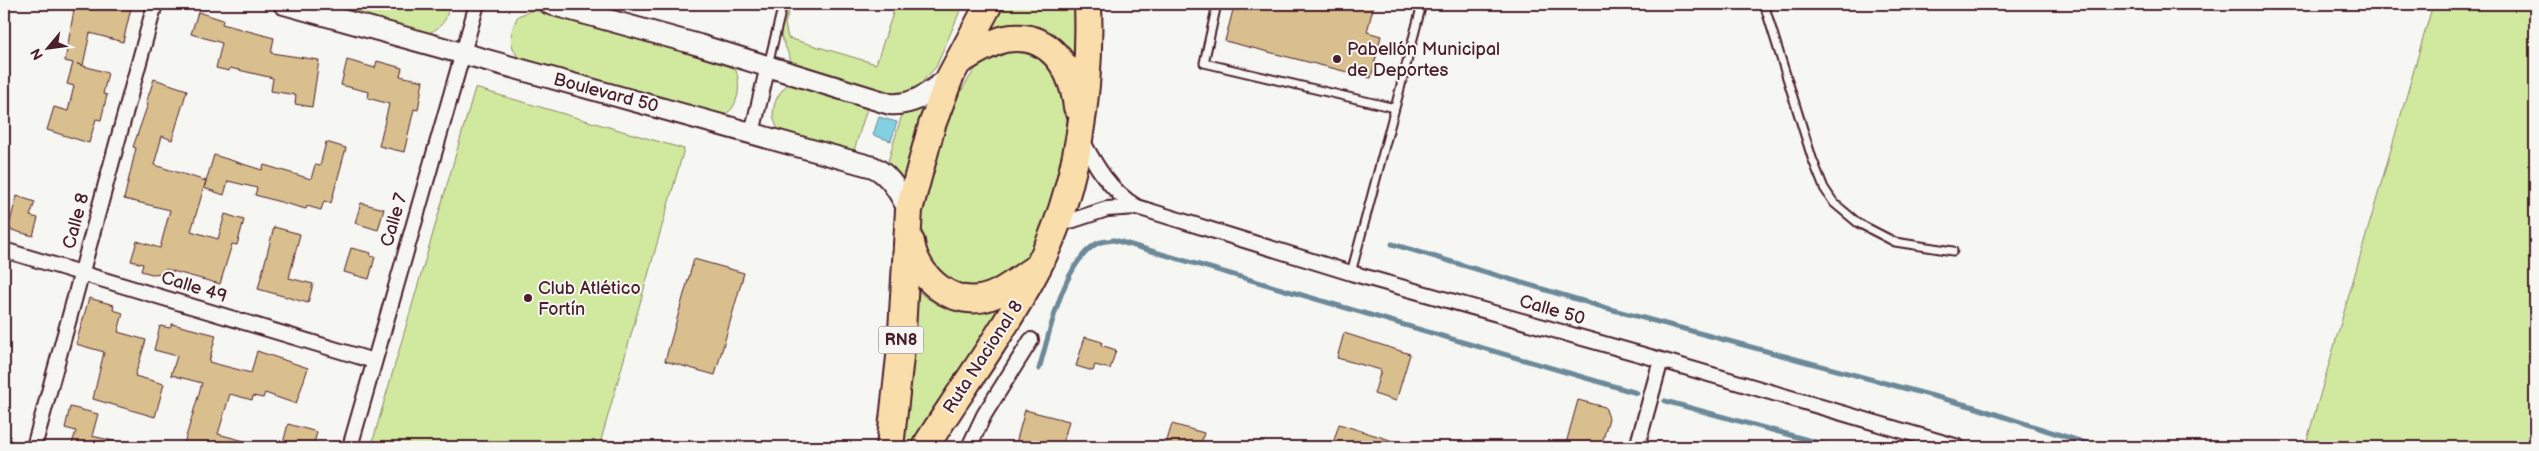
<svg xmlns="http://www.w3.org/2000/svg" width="2539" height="451" font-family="'Balsamiq Sans',sans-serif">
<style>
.green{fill:#d0e99f;stroke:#8d8465}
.water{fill:#83d0e2;stroke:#6c8999}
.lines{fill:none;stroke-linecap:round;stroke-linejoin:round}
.stream{stroke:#6c8999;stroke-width:5}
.building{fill:#d9be8e;stroke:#4a1f2b}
.lane-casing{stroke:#4a1f2b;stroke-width:11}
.street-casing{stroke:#4a1f2b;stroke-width:18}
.secondary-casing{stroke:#4a1f2b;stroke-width:24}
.highway-casing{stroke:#4a1f2b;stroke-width:30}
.lane{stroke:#f6f6f2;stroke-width:7}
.street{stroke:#f6f6f2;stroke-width:14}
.secondary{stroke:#f6f6f2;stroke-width:20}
.highway{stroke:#f9ddab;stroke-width:26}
.poi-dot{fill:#4a1f2b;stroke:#f6f6f2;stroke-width:2}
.labels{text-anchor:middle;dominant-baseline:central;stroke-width:4;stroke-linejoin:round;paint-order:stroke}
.shield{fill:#f6f6f2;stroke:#7e6067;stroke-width:1}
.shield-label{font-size:16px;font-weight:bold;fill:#4a1f2b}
.poi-label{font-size:18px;fill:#4a1f2b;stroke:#f6f6f2;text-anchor:start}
.street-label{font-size:18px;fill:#4a1f2b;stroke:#f6f6f2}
</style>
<rect width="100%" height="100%" fill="#f6f6f2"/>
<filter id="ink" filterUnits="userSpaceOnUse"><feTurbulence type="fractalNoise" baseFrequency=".02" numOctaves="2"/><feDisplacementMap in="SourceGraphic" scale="10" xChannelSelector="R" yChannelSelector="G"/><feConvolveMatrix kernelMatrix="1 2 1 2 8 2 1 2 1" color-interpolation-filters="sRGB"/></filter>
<g filter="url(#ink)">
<!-- green -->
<path class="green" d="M321 4H448C449 20 440 29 426 34Z
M786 4H791L785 24 788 38 876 64 896 4H963L936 67 913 92 897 96 792 63 780 33Z
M996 4H1077V60C1063 43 1035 22 1012 25 1002 26 991 29 981 32Z
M2433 4H2535V447H2305Z
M533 10 730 61C744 74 741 114 719 116L519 58C508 45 510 31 518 16Z
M1020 48C1036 57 1055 64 1062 83 1067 96 1067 118 1066 132 1065 157 1043 244 1026 262 1012 277 981 291 961 286 941 281 924 258 922 239 917 195 950 94 981 63 991 53 1007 50 1020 48Z
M797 84 868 105 853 154 782 134C768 118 772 99 787 85Z
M475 88 684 149 599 447H371Z
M931 103 904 189 887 165 903 111Z
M917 290C942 313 972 319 1004 306 974 354 936 397 909 447H898Z"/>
<!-- water -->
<path class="water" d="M879 117 897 122 891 141 873 135Z"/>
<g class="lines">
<!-- stream -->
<path class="stream" d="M1392 244 1606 308 1974 407 2098 447
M1039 369C1050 333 1062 265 1096 244 1100 241 1109 241 1114 240L1637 393
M1665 401 1834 447"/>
</g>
<!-- building -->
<path class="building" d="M75 4H132L123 42 90 33 83 65 77 64 108 73 103 94 107 95 101 120 96 119 89 143 47 130 54 107 68 111 74 86 67 84 73 63 65 61Z
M1242 4H1374L1367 32 1381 36 1371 78 1225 41 1234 6 1241 8Z
M198 12 223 20 222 24 274 38 271 53 319 60 312 107 295 104 296 95 271 91 273 78 230 68 229 71 216 68 222 43 191 34Z
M347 60 375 68 377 61 402 68 400 76 423 81 418 110 414 109 404 152 379 146 389 104 368 98 369 92 341 85Z
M154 79 187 90 172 140 162 136 154 165 206 181 191 231 218 239 225 214 244 220 237 245 232 244 220 284 165 269 164 273 152 274 141 271 143 264 131 261 137 241 160 248 170 210 124 199 136 148 133 147 148 104 146 103Z
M326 142 346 148 331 203 324 201 321 210 307 206 306 209 255 195 257 188 228 181 224 195 204 188 214 155 262 170 264 165 311 179 315 165 320 166Z
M17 196 35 202 30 216 38 218 33 236 8 229Z
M361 203 384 209 378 230 355 223Z
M274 227 300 234 289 278 313 284 308 303 258 289Z
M351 248 371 253 370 256 375 257 369 279 344 272Z
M694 259 744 273 715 375 665 361Z
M89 298 114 305 113 310 123 313 118 332 146 340 135 376 164 384 155 417 93 399 104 352 76 344Z
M172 324 216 335 209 362 251 373 257 351 308 368 296 404 265 393 263 398 253 396 252 400 230 394 218 434 252 443 251 447H183L202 383 171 375 177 356 154 350 160 326 170 328Z
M1344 333 1410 354 1396 401 1374 394 1381 370 1337 358Z
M1085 337 1102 342 1101 345 1116 350 1110 369 1095 365 1093 371 1076 366Z
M1578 400 1605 407 1609 418 1601 447H1565Z
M70 407 98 414 92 436 118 442 117 447H71L76 431 65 428Z
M1025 410 1069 421 1062 447H1015Z
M288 424 317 432 313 447H282Z
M1172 424 1204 433 1200 447H1165Z
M1339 424 1403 444 1402 447H1332Z"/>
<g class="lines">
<defs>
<path id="lane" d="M1217 4 1204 63 1395 108 1351 273
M1764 4 1812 158 1824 188 1834 203 1858 223 1895 242 1953 251
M768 65 783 4
M1395 108 1422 4"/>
<path id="street" d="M752 133 768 66
M1081 138C1095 165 1110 191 1137 207L1351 273 1661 360 1958 447
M1055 226 1107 209 1137 207
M4 250 374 361
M34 447 155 4
M350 447 477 4
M969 447 984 415 1031 340
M1637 447 1661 360"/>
<path id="secondary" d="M284 4 873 167C891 175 899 194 909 210
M550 4 699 45 890 104C915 106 931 91 950 77"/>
<path id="highway" d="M960 61C974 53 989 43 1005 39 1050 31 1072 68 1077 107
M911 242C916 278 954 310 991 296 1007 290 1020 278 1034 269
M890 447 901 348 909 210 932 125 950 77 989 4
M925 447C963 387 1005 330 1038 267 1078 190 1091 89 1088 4"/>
</defs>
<!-- lane casing -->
<use href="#lane" class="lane-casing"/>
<!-- street casing -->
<use href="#street" class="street-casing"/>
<!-- secondary casing -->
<use href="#secondary" class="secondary-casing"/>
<!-- highway casing -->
<use href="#highway" class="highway-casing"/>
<!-- lane -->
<use href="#lane" class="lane"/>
<!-- street -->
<use href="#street" class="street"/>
<!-- secondary -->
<use href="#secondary" class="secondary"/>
<!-- highway -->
<use href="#highway" class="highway"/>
</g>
</g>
<!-- markers -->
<g class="poi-dot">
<circle cx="1337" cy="59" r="5"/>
<circle cx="528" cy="298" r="5"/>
</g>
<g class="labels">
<!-- shield labels -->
<rect class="shield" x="878.5" y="326.5" width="45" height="27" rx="4"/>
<g class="shield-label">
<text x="901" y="340">RN8</text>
</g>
<!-- poi labels -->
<g class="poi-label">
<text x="1347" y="49">Pabellón Municipal<tspan x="1347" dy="21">de Deportes</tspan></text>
<text x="538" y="288">Club Atlético<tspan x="538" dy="21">Fortín</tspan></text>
</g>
<!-- street labels -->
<g class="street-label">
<text transform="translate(606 93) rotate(15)">Boulevard 50</text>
<text transform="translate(394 220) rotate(-74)">Calle 7</text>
<text transform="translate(76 221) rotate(-75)">Calle 8</text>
<text transform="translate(194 287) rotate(17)">Calle 49</text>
<text transform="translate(1552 310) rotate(16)">Calle 50</text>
<text transform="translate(983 357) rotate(-57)">Ruta Nacional 8</text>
</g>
</g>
<!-- margin -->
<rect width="2539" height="451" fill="none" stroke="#f6f6f2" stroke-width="20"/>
<rect x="10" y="10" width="2519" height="431" fill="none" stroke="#4a1f2b" stroke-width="2" filter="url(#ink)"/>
<!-- north arrow -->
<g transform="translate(48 48) rotate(241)" stroke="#f6f6f2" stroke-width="4" paint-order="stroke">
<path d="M0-4L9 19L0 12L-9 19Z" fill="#4a1f2b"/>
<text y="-8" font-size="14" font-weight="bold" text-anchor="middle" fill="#4a1f2b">N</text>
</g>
</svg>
